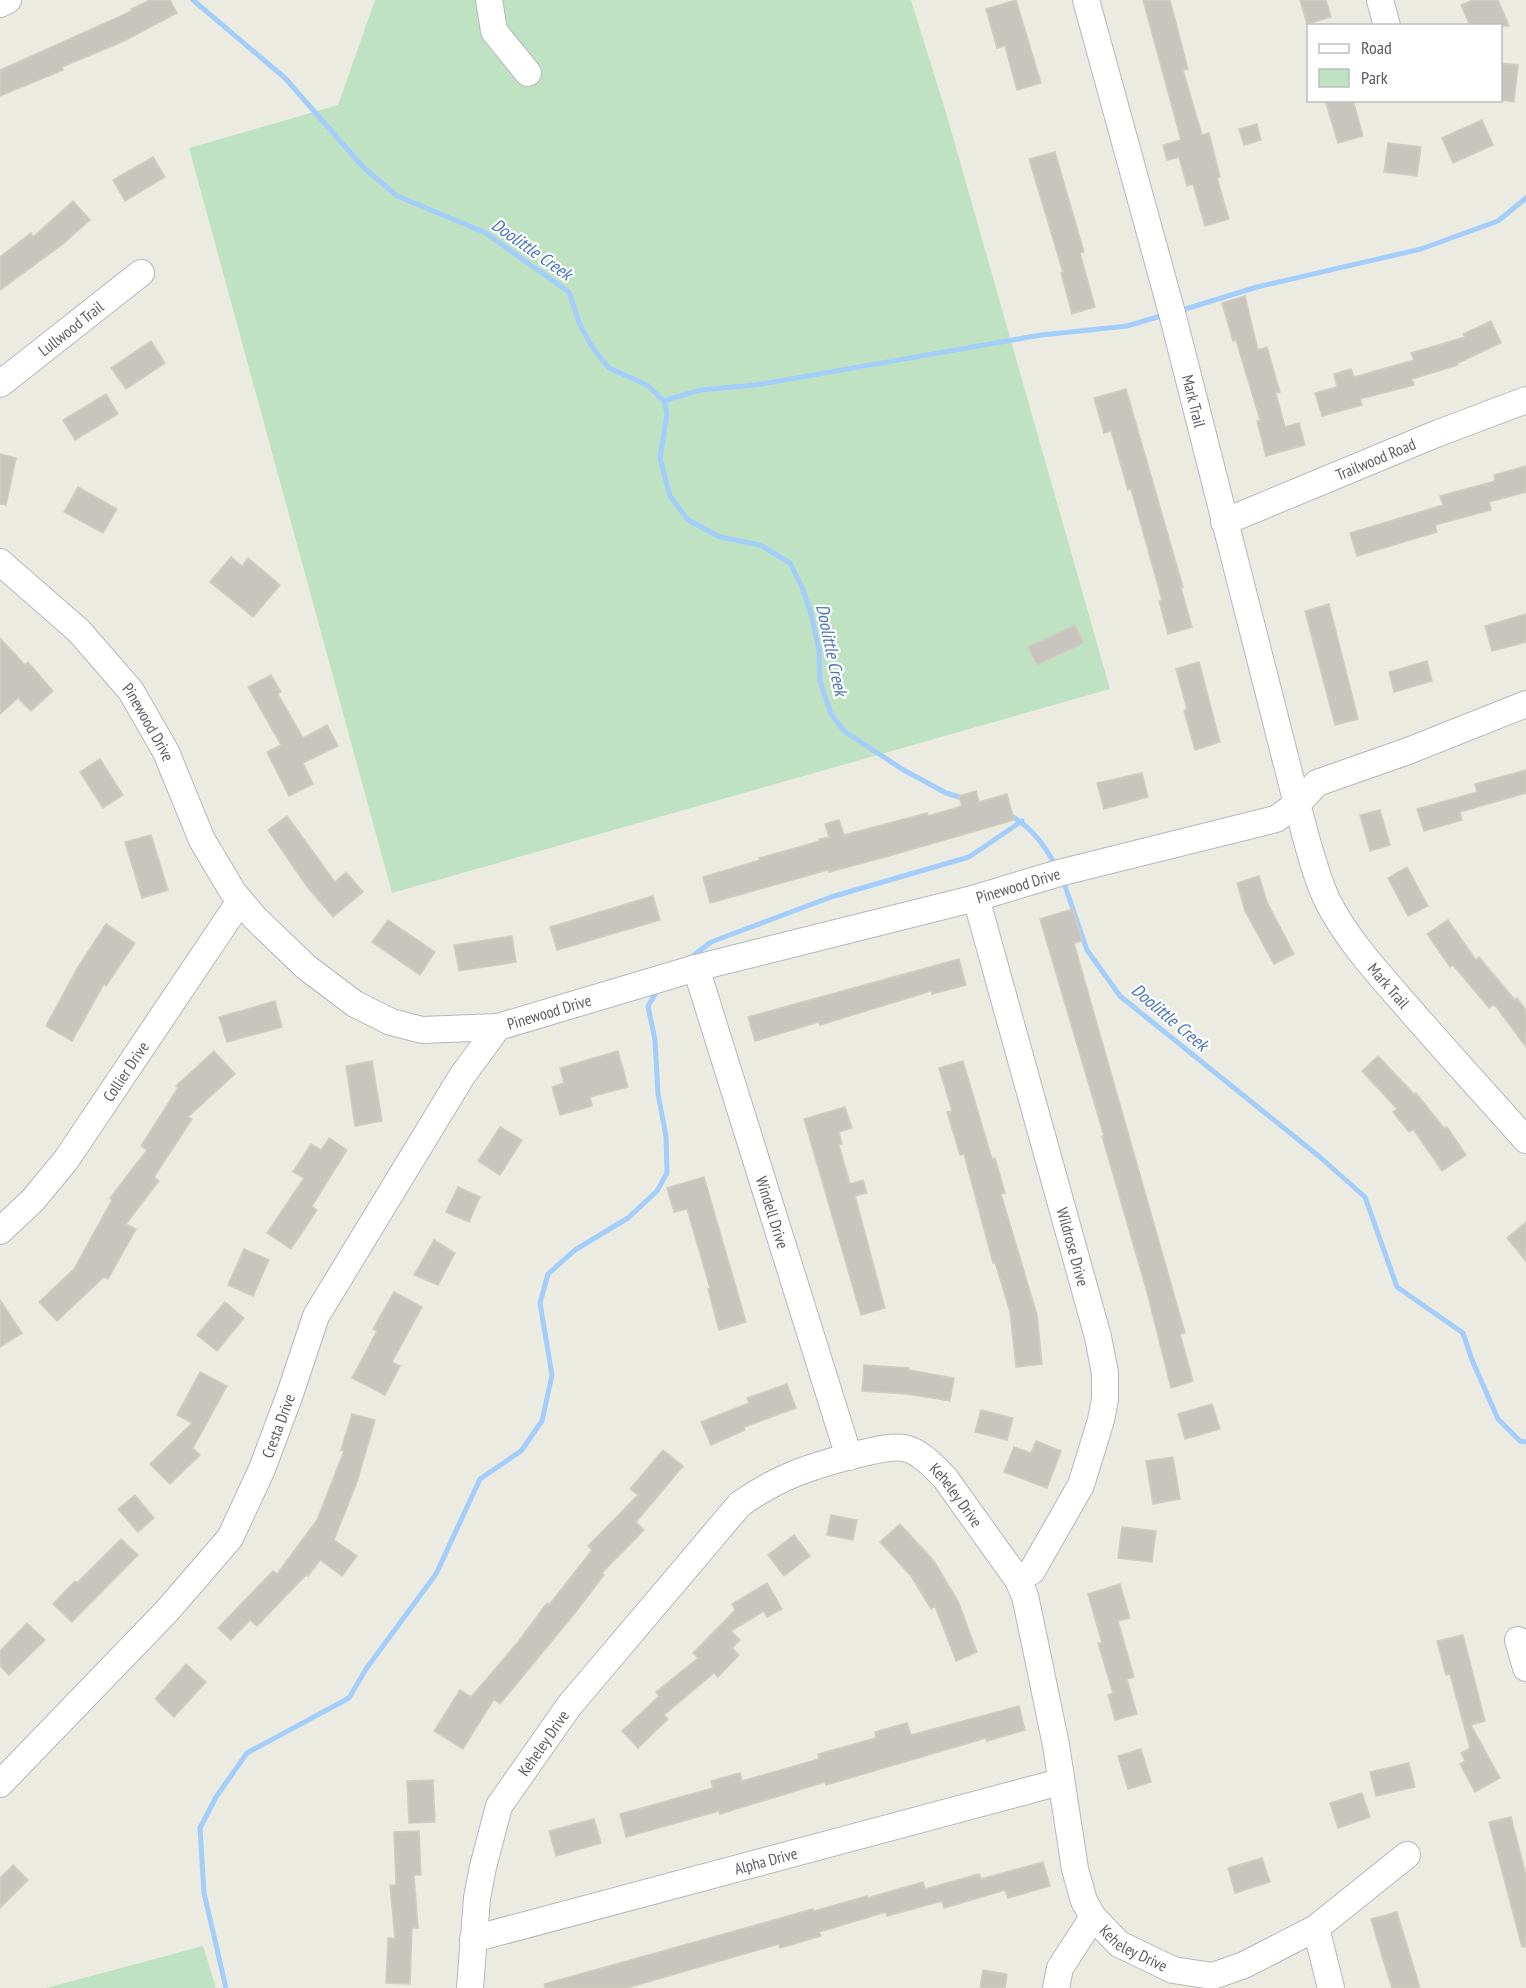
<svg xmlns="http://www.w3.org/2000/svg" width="1526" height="1988" font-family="'PT Sans Narrow',sans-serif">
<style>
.green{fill:#bfe3c2}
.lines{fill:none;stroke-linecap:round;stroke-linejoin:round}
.stream{stroke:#a3cdfa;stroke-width:5}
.building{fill:#c8c5bf;stroke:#d0cdc0;stroke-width:1.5}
.minor-casing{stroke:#b4b7bc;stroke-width:28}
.minor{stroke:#fff;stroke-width:26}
.labels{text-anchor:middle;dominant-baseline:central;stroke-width:4.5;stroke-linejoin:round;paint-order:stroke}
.street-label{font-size:16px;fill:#5a5d62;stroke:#fff}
.water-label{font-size:18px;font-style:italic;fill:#4876bc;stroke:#fff}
</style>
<rect width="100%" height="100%" fill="#ecebe2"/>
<!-- green -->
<path class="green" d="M375 0H911L947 116 1110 689 392 893 189 148 338 105Z
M203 1946 216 1988H46Z"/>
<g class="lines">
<!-- stream -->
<path class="stream" d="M193 0 285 78 363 167 397 196 484 232 569 292 580 325 592 347 609 368 647 385 664 401 667 413 660 458 670 496 688 520 720 537 760 545 790 563 802 587 811 614 819 650 820 681 831 714 844 731 902 769 946 793 966 799
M1179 311 1257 287 1421 249 1498 221 1526 198
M664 401 700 390 756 385 1041 335 1127 326 1164 315
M1009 815C1031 826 1045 845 1056 867
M1063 880 1087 950 1120 996 1321 1158 1365 1197 1397 1287 1463 1333 1472 1360 1498 1419 1520 1441 1526 1442
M689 959 711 942 831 897 969 857 1022 821
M226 1988 204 1893 200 1828 216 1797 247 1753 349 1698 366 1669 436 1574 480 1479 521 1451 542 1421 552 1375 540 1303 548 1274 575 1250 628 1218 657 1191 667 1173 666 1136 658 1094 655 1040 648 1006 659 988"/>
</g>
<!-- building -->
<path class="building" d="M150 0H170L177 13 124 41 62 67 63 70 0 96V70L132 11 131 9Z
M1016 0 1041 83 1017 90 1005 46 997 48 986 9Z
M1143 0H1170L1188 69 1183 70 1202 135 1209 133 1220 177 1217 178 1229 219 1205 226 1193 184 1187 186 1179 157 1167 160 1163 145 1181 140Z
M1300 0H1326L1331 17 1307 24Z
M1473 0H1498L1509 26H1470L1461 5Z
M1500 63 1518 65 1514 102 1500 100Z
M1325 100H1353L1363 136 1338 143Z
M1482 120 1493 145 1453 163 1442 138Z
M1257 124 1261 140 1244 145 1239 129Z
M1388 143 1421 147 1417 176 1384 172Z
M1055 152 1084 252 1080 253 1095 307 1072 314 1061 273 1063 272 1029 159Z
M153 157 165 177 125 201 113 180Z
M73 201 90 220 63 244 0 290V257L31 233 33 237Z
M1245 296 1258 350 1267 347 1280 392 1276 393 1285 427 1299 423 1305 445 1266 456 1257 421 1260 420 1236 340 1233 341 1222 303Z
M1491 321 1501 343 1458 363V365L1412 379 1414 385 1360 399 1362 405 1322 416 1315 393 1337 387 1334 374 1351 369 1354 377 1414 360 1411 353 1465 337 1463 334Z
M151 341 165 363 126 389 111 368Z
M1126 389 1183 587 1181 588 1192 627 1168 634 1159 601 1162 600 1131 489 1128 490 1111 431 1104 433 1094 398Z
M106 394 118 414 75 440 63 420Z
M0 454 16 458 6 505 0 504Z
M1526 466V492L1489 502 1491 510 1435 525 1437 532 1357 556 1350 533 1443 505 1440 496 1495 481 1494 475Z
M78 487 117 509 103 533 64 512Z
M231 557 242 566 248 558 280 585 253 617 210 582Z
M1329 604 1358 719 1335 725 1305 611Z
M1526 614V642L1492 651 1485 626Z
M1075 625 1084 643 1037 665 1028 647Z
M0 638 25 665 28 662 53 691 31 711 18 698 0 714Z
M1427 661 1432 681 1394 692 1389 672Z
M1199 662 1220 742 1195 750 1184 711 1187 709 1176 669Z
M271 675 281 692 278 694 303 738 327 725 338 746 303 763 313 784 289 796 267 752 281 745 248 687Z
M100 759 123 795 103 808 80 772Z
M1526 770V793L1460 812 1462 820 1424 831 1417 809 1477 792 1475 784Z
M1142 773 1148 797 1104 809 1097 783Z
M976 791 979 802 1007 794 1014 820 889 856 829 872 828 870 710 903 703 877 760 860 759 858 820 841 819 839 829 837 825 824 839 820 844 835 927 813 928 816 962 806 959 796Z
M1380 810 1390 845 1370 851 1360 815Z
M287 816 335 882 346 872 363 892 333 917 308 888 268 830Z
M151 835 168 890 142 898 125 842Z
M1407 867 1428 906 1408 916 1388 878Z
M1259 876 1267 902 1294 954 1274 964 1245 911 1237 883Z
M653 896 660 920 557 950 550 927Z
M1073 909 1082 941 1074 943 1185 1333 1180 1334 1193 1381 1171 1388 1147 1292 1102 1136H1104L1040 919Z
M388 920 435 952 420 975 372 942Z
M1448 920 1476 960 1479 957 1515 1000 1517 998 1526 1010V1047L1494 1004 1489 1008 1453 965 1450 967 1427 934Z
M106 924 135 943 106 986 104 984 72 1041 46 1026 78 967Z
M512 936 516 962 459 971 454 945Z
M959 959 966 985 932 994 931 991 820 1025 819 1022 755 1041 748 1017Z
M275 1001 282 1027 227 1042 219 1017Z
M214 1051 235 1074 188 1117 192 1119 154 1177 159 1181 126 1224 136 1229 108 1279 104 1277 57 1321 39 1302 74 1269 112 1200 110 1198 147 1150 141 1146 178 1088 176 1086Z
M618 1051 628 1087 590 1097 592 1106 560 1115 552 1087 564 1083 560 1068Z
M1378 1056 1414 1094 1416 1093 1444 1128 1447 1127 1466 1155 1442 1171 1413 1129 1409 1132 1393 1112 1397 1109 1362 1071Z
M372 1061 382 1121 355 1126 346 1066Z
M963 1061 992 1159 995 1158 1005 1193 1001 1194 1037 1315 1042 1364 1016 1367 1010 1312 995 1262 993 1263 964 1154 960 1155 947 1112 952 1111 939 1068Z
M845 1107 852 1128 839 1132 842 1144 839 1145 850 1184 863 1180 867 1193 855 1196 885 1308 861 1315 804 1119Z
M500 1127 522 1140 500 1175 478 1161Z
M329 1138 347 1150 312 1206 317 1210 291 1249 267 1233 304 1178 293 1172 311 1144 321 1150Z
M704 1177 746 1322 719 1330 708 1289 710 1288 687 1209 674 1212 667 1188Z
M458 1187 480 1197 469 1222 446 1212Z
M1526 1222V1261L1507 1238Z
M434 1240 455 1253 438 1285 414 1275Z
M244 1249 269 1260 253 1296 228 1285Z
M394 1292 422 1307 392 1362 400 1366 385 1395 352 1378 377 1331 373 1329Z
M0 1300 22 1333 0 1347Z
M225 1302 244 1318 217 1351 197 1335Z
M864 1365 909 1368V1370L954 1378 950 1401 907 1394 862 1391Z
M200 1372 227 1386 193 1448 200 1455 170 1484 150 1464 192 1423 177 1415Z
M787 1384 796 1408 744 1427 745 1430 711 1445 701 1422 749 1403 747 1398Z
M1212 1404 1220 1429 1185 1439 1178 1414Z
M981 1410 1013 1418 1007 1440 975 1432Z
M352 1414 375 1420 357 1482 334 1540 357 1556 342 1576 320 1560 308 1576 306 1575 257 1626 250 1620 231 1640 218 1628 273 1571 277 1574 317 1520 344 1451 341 1450Z
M1036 1441 1061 1451 1047 1488 1004 1472 1014 1447 1031 1453Z
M663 1450 683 1466 636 1522 644 1530 602 1573 604 1575 575 1613 500 1704 494 1699 463 1749 434 1731 460 1690 471 1697 518 1642 547 1603 549 1605 592 1550 588 1546 638 1495 630 1489Z
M1173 1457 1180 1499 1153 1504 1146 1461Z
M135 1495 154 1518 138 1532 118 1509Z
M831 1515 857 1520 853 1540 827 1535Z
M900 1524 934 1561 958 1601 977 1652 956 1661 935 1606 931 1609 911 1576 880 1542Z
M1122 1527 1156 1531 1152 1562 1118 1558Z
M794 1535 810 1556 784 1576 768 1555Z
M121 1539 138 1555 72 1622 53 1604 75 1581 77 1583Z
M767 1583 782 1609 767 1617 764 1611 731 1631 740 1640 732 1648 739 1655 718 1677 714 1673 664 1715 668 1719 638 1748 622 1731 659 1696 656 1692 698 1658 693 1653 735 1610 732 1604Z
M1120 1584 1130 1618 1118 1621 1134 1677 1127 1679 1137 1714 1115 1720 1108 1695 1113 1693 1098 1643H1102L1088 1594Z
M27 1623 45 1640 9 1675 0 1666V1651Z
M1463 1635 1485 1721 1471 1725 1500 1778 1475 1792 1460 1764 1465 1761 1461 1753 1470 1748 1450 1674 1446 1675 1437 1641Z
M186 1664 206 1682 174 1717 155 1699Z
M1019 1706 1025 1730 987 1741 986 1738 826 1785 825 1782 720 1814 719 1811 626 1837 620 1814 713 1788 711 1781 740 1773 742 1781 819 1759 818 1754 876 1738 875 1732 907 1723 911 1735Z
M1141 1749 1151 1782 1128 1789 1118 1756Z
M1409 1763 1415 1787 1376 1796 1370 1772Z
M433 1780 435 1822 409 1823 407 1781Z
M1362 1793 1370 1817 1338 1828 1330 1803Z
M1511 1817 1526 1875V1947H1522L1489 1822Z
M594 1819 601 1843 556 1856 549 1831Z
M419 1831 421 1875H414L418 1928H412L410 1984 386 1983 388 1938 395 1939 390 1885H396L394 1832Z
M1262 1858 1270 1882 1235 1893 1228 1868Z
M1043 1862 1050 1886 1008 1898 1005 1890 944 1908 942 1901 887 1916 886 1912 819 1932 821 1936 780 1948 779 1944 627 1988H545L544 1984 813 1909 814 1911 867 1896V1898L923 1882 925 1889 979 1874 981 1879Z
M13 1865 28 1880 0 1908V1878Z
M1397 1912 1413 1965 1420 1988H1392L1384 1963 1371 1919Z
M983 1970 1007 1974 1005 1988H980Z"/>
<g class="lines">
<defs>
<g id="minor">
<path d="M489 0 494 31 528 73"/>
<path d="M1380 0 1387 26"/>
<path d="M0 4 8 0"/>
<path id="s1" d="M0 384 141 273"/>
<path id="s2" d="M1224 522 1436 434 1526 400"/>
<path id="s3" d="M0 562 79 631 131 691 166 752 202 840 233 892 254 917 306 967 355 1004 391 1022 422 1030 498 1027 696 968 976 898 1059 873 1276 819 1297 804 1172 313 1086 0"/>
<path id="s4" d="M1526 704 1408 751 1317 783 1297 804C1306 836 1313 869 1327 900 1346 938 1376 971 1404 1003 1444 1049 1485 1094 1526 1140"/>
<path id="s5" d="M976 898 1098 1337 1105 1373V1399L1101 1420 1081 1485 1032 1571 1018 1580"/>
<path id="s6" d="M696 968 849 1457"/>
<path id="s7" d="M0 1231 33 1200 66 1160 240 901"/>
<path d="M1518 1640 1526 1668"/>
<path id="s8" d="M0 1784 166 1612 230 1538 262 1469 290 1394 316 1316 462 1076 498 1027"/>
<path d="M1316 1928 1331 1988"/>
<path id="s9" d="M473 1939 1060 1782"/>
<path id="s10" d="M470 1988 477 1898 483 1867 499 1806 569 1706 740 1504C780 1476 811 1466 859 1454 873 1451 889 1446 904 1448 920 1451 934 1467 945 1478L1018 1580 1025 1596 1033 1634 1056 1745 1075 1869 1084 1901 1093 1917 1119 1944 1173 1970 1213 1976 1244 1965 1316 1928 1407 1855"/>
<path d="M1056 1988 1060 1968 1093 1917"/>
</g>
</defs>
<!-- minor casing -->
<use href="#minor" class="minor-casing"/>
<!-- minor -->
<use href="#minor" class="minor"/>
</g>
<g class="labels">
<!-- street labels -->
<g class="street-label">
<text stroke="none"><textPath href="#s1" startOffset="90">Lullwood Trail</textPath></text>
<text transform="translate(1194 401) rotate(76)">Mark Trail</text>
<text stroke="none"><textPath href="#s2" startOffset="164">Trailwood Road</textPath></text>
<text stroke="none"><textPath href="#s3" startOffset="220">Pinewood Drive</textPath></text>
<text stroke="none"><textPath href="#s3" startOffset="1264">Pinewood Drive</textPath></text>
<text stroke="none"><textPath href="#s4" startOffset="459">Mark Trail</textPath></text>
<text stroke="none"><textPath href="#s3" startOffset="778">Pinewood Drive</textPath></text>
<text stroke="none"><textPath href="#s7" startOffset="204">Collier Drive</textPath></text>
<text stroke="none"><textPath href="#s6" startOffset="256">Windell Drive</textPath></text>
<text stroke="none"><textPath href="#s5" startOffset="362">Wildrose Drive</textPath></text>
<text stroke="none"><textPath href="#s8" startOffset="459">Cresta Drive</textPath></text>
<text stroke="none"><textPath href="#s10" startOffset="819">Keheley Drive</textPath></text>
<text stroke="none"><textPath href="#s10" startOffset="262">Keheley Drive</textPath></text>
<text stroke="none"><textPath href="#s9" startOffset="303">Alpha Drive</textPath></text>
<text stroke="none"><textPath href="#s10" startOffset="1323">Keheley Drive</textPath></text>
</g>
<!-- water labels -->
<g class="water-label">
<text transform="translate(532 249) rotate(35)">Doolittle Creek</text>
<text transform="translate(832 650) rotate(78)">Doolittle Creek</text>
<text transform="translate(1170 1017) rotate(40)">Doolittle Creek</text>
</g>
</g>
<!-- legend -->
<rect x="1307" y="24" width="195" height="78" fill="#ffffff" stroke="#bdbec0" stroke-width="1.5"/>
<rect x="1319" y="44" width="30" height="9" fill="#ffffff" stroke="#bdbec0" stroke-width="1.5"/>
<text x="1361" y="54" font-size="18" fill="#5a5d62">Road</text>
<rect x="1319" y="69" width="30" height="18" fill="#bfe3c2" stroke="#bdbec0" stroke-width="1.5"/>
<text x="1361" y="84" font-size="18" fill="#5a5d62">Park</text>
</svg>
